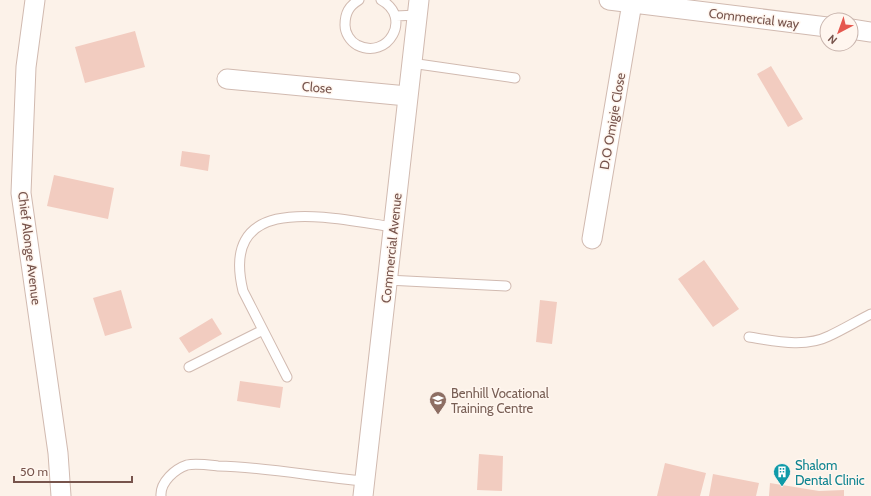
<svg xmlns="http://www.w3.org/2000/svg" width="871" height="496" font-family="Cabin,sans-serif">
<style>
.building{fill:#f2ccc0}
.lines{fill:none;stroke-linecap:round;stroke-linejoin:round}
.lane-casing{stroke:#d1bab0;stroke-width:11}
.street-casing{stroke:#d1bab0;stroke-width:21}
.lane{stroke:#fff;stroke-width:9}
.street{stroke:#fff;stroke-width:19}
.labels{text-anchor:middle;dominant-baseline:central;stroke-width:3;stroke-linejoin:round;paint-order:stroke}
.street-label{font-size:13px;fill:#77544c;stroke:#fff6ef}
.education-label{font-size:13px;fill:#785e54;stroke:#fff6ef;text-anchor:start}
.culture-label{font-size:13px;fill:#0d838f;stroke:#fff6ef;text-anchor:start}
</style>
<rect width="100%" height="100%" fill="#fcf2e9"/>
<!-- building -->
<path class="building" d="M135 31 145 67 85 83 75 47Z
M771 66 803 119 788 127 757 74Z
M182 151 210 155 208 171 180 166Z
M54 175 114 188 108 219 47 206Z
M704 260 739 309 713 327 678 279Z
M121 290 132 328 105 336 93 298Z
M540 300 557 302 552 344 536 342Z
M212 318 222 334 189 353 179 338Z
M240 381 283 387 280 408 237 401Z
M479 454 503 456 502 491 477 490Z
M665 463 706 473 700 496H657Z
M713 474 759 483 756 496H709Z
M770 483 819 491 844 490V496H769Z"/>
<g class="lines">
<defs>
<path id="lane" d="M359 0C349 6 345 13 345 25 345 33 350 41 357 45 388 61 413 17 381 0
M396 16 417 15
M411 63 515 78
M387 280 506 286
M749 337C775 341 805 348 829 336 844 329 857 321 871 314
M189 367 263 330
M287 377 243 291C218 188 335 219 393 227
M161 496C160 482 175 469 187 465 196 463 209 465 218 466 267 467 315 477 364 481"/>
<path id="street" d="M35 0 26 67 21 193 58 453 61 496
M609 0 827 27
M851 29 871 32
M227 79 407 96
M592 239 632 3
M363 496 419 0"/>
</defs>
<!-- lane casing -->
<use href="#lane" class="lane-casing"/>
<!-- street casing -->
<use href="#street" class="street-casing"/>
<!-- lane -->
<use href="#lane" class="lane"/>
<!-- street -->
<use href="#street" class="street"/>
</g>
<!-- icons -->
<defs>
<symbol id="school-pin" viewBox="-11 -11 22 30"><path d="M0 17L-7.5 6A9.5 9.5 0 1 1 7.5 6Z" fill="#8d6e63" stroke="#fff6ef"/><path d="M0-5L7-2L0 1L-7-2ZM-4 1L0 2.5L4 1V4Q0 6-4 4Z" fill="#fff"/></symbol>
<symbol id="building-pin" viewBox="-11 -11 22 30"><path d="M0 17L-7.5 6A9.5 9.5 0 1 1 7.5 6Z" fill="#0f9aa8" stroke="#fff6ef"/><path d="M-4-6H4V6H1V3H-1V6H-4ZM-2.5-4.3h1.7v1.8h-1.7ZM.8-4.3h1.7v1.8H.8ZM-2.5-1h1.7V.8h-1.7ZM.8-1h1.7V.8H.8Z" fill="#fff"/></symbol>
</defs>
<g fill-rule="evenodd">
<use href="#school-pin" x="428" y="390" width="20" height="27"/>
<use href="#building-pin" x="772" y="462" width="20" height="27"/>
</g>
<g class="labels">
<!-- street labels -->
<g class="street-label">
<text transform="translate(754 18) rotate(7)">Commercial way</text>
<text transform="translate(317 87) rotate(5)">Close</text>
<text transform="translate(612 121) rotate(-80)">D.O Omigie Close</text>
<text transform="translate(30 248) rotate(83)">Chief Alonge Avenue</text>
<text transform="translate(391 248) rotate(-84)">Commercial Avenue</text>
</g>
<!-- education labels -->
<g class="education-label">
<text x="451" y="393">Benhill Vocational<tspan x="451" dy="15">Training Centre</tspan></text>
</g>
<!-- culture labels -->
<g class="culture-label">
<text x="795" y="465">Shalom<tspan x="795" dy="15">Dental Clinic</tspan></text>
</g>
</g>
<!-- north arrow -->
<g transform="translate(839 32) rotate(221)"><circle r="19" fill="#fff6ef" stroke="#c9b5ae"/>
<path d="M0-3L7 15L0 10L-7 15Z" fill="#e5584f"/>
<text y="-6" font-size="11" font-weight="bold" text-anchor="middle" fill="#77544c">N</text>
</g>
<!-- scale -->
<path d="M14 476v6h118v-6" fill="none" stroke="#77544c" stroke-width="2"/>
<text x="20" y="476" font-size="12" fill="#77544c" stroke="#fff6ef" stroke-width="3" paint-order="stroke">50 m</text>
</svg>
